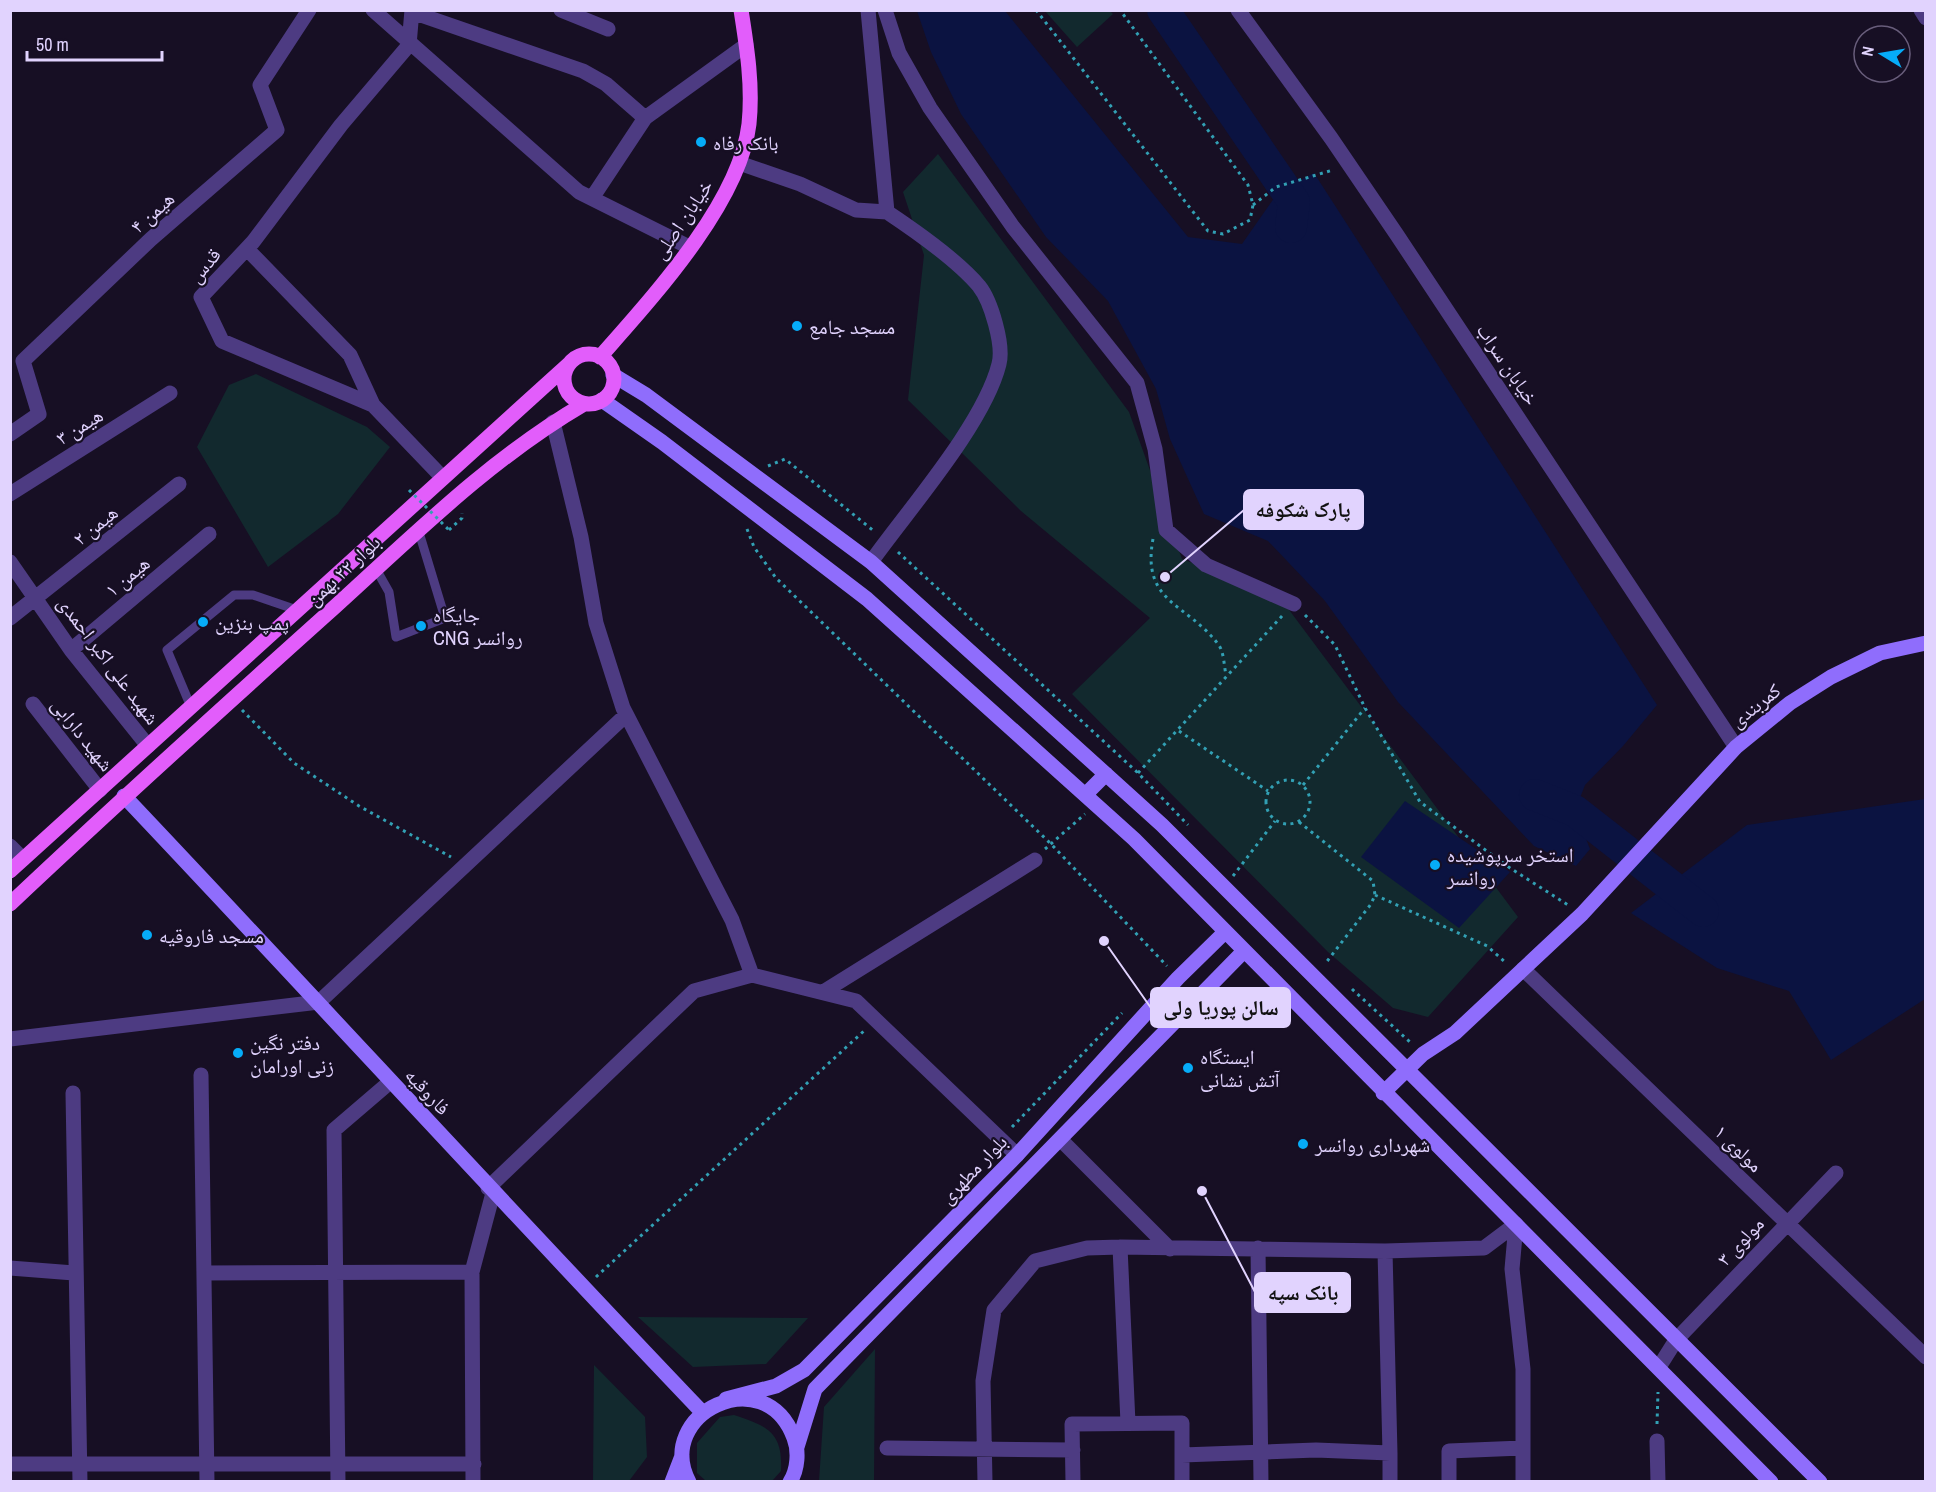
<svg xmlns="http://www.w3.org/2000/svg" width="1936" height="1492" font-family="'Archivo Narrow','Noto Naskh Arabic',sans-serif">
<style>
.green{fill:#12292e}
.water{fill:#0b1341}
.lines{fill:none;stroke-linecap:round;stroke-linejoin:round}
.river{stroke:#0b1341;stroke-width:32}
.path{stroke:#32a0b4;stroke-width:3;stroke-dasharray:3 4.5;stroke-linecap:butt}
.service{stroke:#4d3b82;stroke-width:9}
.minor{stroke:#4d3b82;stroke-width:15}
.tertiary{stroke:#4d3b82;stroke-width:15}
.secondary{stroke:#8f6dfc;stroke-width:15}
.primary{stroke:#e25dfb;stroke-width:15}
.path-bridge{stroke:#32a0b4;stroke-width:3;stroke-dasharray:3 4.5;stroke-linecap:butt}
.poi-dot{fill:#06acf8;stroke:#170f24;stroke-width:2}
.labels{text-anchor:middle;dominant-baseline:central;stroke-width:4.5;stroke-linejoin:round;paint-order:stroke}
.poi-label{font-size:20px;fill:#e1d3fe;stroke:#170f24;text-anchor:start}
.street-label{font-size:20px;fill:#e1d3fe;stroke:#170f24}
.leader{fill:none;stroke:#e1d3fe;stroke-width:2}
.callout-dot{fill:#e1d3fe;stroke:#170f24;stroke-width:2}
.callout{fill:#e1d3fe;stroke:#e1d3fe;stroke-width:2}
.callout-label{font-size:21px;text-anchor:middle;font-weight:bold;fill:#111}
</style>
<rect width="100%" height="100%" fill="#170f24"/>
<!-- green -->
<path class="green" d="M1045 11H1110L1113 14 1077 47Z
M938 154 1129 412 1182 559 1278 595 1518 917 1428 1017 1393 1008 1328 952 1072 694 1150 618 1021 511 908 400 924 255 903 192Z
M256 374 367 427 390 447 338 514 268 567 197 447 229 385Z
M638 1317 808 1318 766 1364 693 1367Z
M875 1349 874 1481H819L824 1407Z
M594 1365 645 1417 647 1457 629 1481H593Z
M734 1415C768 1426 783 1433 781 1471L772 1481H706L697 1473V1443L720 1417Z"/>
<!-- water -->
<path class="water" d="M917 11H1005L1188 237 1242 244 1279 191 1314 173 1657 705 1623 746 1585 785 1575 811 1590 849 1576 866 1534 846 1398 702 1325 601 1268 541 1204 514 1170 439 1156 389 1108 301 1046 237 961 114 931 52Z
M1925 799V999L1831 1060 1789 991 1717 968 1631 913 1747 825Z
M1405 801 1510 872 1459 928 1361 857Z"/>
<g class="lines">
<!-- river -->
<path class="river" d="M1163 10 1294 202 1291 227
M1535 795 1575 811 1703 911"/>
<!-- path -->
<path class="path" d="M1036 10 1208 231 1223 234 1250 220 1253 205 1248 185 1120 10
M1253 205 1276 187 1333 170
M768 466 785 459 875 532
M747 529 754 547 776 578 1051 844 1167 966
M449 530 462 518V513
M1153 539C1141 603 1187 603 1218 644 1224 651 1224 666 1226 675
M898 552 1138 773 1188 825
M1305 615 1335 645 1365 708 1420 802 1510 868 1568 905
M242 710 294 763 359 806 451 857
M1179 731 1268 791
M1138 773 1283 615
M1266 802a22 22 0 1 1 44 0a22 22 0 1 1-44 0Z
M1303 785 1365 708
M1299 822 1373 881 1375 895 1371 904 1325 964
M1045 849 1085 814
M1233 876 1275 821
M1375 895 1487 946 1506 963
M1352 989 1411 1043
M1012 1127 1122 1013
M596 1277 865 1030
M1657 1424 1658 1392"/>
<!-- service -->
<path class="service" d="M376 569 389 592 396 637 445 618 418 529
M191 707 167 650 234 595H253L297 610"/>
<!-- minor -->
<path class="minor" d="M373 10 579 192 689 247
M561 10 608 29
M868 10 887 212C914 230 958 261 979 286 991 301 1004 345 999 364 984 424 908 510 871 562
M885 10 899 53 930 108 1013 227 1137 383 1155 449 1166 530 1206 565 1294 604
M1238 10 1331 138 1397 235 1736 747
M412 12 583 71 606 84 645 118
M409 45 341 125 253 242 201 297 222 341 373 405 442 477
M409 45 412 10
M739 163 800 184 856 210 887 212
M592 198 645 118 746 45
M247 249 350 355 373 405
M553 422 581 537 596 623 623 708 732 920 752 975 856 1001 1017 1155
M10 434 39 414 23 361 151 239 277 130 260 85 309 10
M10 494 170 393
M10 562 71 650 148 746
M10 618 179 484
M71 650 209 534
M33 704 100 790
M10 846 23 859
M1523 969 1926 1357
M823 992 1035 860
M10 1039 319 1002 626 715
M201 1075 207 1482
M73 1093 80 1482
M1061 1140 1170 1249
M488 1188 694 991 752 975
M1516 1224 1512 1269 1523 1369V1482
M1120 1247 1128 1423
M1258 1248 1261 1482
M1385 1251 1390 1453
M10 1268 74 1273
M204 1273 472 1272
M1659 1367 1676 1340 1836 1173
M1657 1441 1658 1482
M887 1448 1073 1450
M1182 1455 1316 1450 1390 1453V1482
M10 1464H474
M338 1482 334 1130 390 1082
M473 1482 472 1272 493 1193
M985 1482 983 1381 994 1310 1035 1261 1087 1248 1120 1247 1385 1251 1484 1248 1516 1224
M1073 1482 1072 1424 1182 1423V1482
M1449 1482V1451L1522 1448"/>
<!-- tertiary -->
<path class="tertiary" d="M1921 10 1926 18"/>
<!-- secondary -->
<path class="secondary" d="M613 375 646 395 871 562 1162 825 1820 1482
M602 400 662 442 867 599 1134 839 1771 1482
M1085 795 1106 774
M124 796C318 1001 508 1209 702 1412
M1383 1093 1423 1054 1455 1033 1582 914 1736 747 1790 703 1831 677 1880 653 1926 643
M726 1399 776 1386 804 1370 1017 1155 1178 978 1224 933
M797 1447 815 1389 1243 952
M672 1482 682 1456
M689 1482C653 1414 765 1359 794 1438 799 1451 798 1469 790 1482"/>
<!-- primary -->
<path class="primary" d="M564 379a25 25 0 1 1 50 0a25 25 0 1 1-50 0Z
M600 357C651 299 740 203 749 124 753 86 747 48 741 10
M10 871 570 363
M10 904C115 805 221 709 328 613 410 539 488 460 584 404"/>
<!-- path-bridge -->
<path class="path-bridge" d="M409 490 449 530"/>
</g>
<!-- markers -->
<g class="poi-dot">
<circle cx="701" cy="142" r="6"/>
<circle cx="797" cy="326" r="6"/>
<circle cx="203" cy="622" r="6"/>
<circle cx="421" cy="626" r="6"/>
<circle cx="1435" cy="865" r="6"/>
<circle cx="147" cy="935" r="6"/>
<circle cx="238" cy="1053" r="6"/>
<circle cx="1188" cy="1068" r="6"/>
<circle cx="1303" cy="1144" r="6"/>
</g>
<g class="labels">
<!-- poi labels -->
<g class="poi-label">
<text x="713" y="142">بانک رفاه</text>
<text x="809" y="326">مسجد جامع</text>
<text x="433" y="614">جایگاه<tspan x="433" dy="23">CNG روانسر</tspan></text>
<text x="215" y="622">پمپ بنزین</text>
<text x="1447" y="854">استخر سرپوشیده<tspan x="1447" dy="23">روانسر</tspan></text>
<text x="159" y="935">مسجد فاروقیه</text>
<text x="250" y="1042">دفتر نگین<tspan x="250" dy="23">زنی اورامان</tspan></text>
<text x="1200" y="1056">ایستگاه<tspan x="1200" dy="23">آتش نشانی</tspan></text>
<text x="1315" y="1144">شهرداری روانسر</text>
</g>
<!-- street labels -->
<g class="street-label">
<text transform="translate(152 212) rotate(-42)">هیمن ۴</text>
<text transform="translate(682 219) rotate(-56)">خیابان اصلی</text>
<text transform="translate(204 265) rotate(-50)">قدس</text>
<text transform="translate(1508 364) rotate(56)">خیابان سراب</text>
<text transform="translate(79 426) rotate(-32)">هیمن ۳</text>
<text transform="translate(95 525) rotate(-39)">هیمن ۲</text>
<text transform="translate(343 570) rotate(-43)">بلوار ۲۲ بهمن</text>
<text transform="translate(127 576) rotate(-40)">هیمن ۱</text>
<text transform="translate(109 660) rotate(53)">شهید علی اکبر احمدی</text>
<text transform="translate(1755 705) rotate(-38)">کمربندی</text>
<text transform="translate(83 734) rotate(52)">شهید دارابی</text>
<text transform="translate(428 1091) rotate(47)">فاروقیه</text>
<text transform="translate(1739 1148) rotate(44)">مولوی ۱</text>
<text transform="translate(973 1169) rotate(-46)">بلوار مطهری</text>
<text transform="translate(1740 1241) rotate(-47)">مولوی ۳</text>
</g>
</g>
<!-- callouts -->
<path class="leader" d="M1165 577L1244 510M1104 941L1151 1008M1202 1191L1255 1292"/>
<g class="callout-dot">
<circle cx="1165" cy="577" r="6"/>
<circle cx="1104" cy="941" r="6"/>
<circle cx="1202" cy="1191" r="6"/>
</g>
<g class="callout">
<rect x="1244" y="490" width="119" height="39" rx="6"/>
<rect x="1151" y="988" width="139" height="39" rx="6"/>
<rect x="1255" y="1273" width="95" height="39" rx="6"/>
</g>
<g class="callout-label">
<text x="1303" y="517">پارک شکوفه</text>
<text x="1221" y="1015">سالن پوریا ولی</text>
<text x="1303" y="1300">بانک سپه</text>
</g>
<!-- border -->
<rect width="1936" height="1492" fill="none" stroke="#e1d3fe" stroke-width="24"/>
<!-- north arrow -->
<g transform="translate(1882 54) rotate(281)"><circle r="28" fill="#170f24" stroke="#685d7b" stroke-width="1.5"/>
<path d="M0-4.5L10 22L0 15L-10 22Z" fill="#06acf8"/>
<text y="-9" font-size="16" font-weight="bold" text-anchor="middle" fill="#e1d3fe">N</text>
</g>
<!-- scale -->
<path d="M27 51v9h135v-9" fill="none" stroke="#e1d3fe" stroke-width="3"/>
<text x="36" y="51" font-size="18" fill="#e1d3fe" stroke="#170f24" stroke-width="4.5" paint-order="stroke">50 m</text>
</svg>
